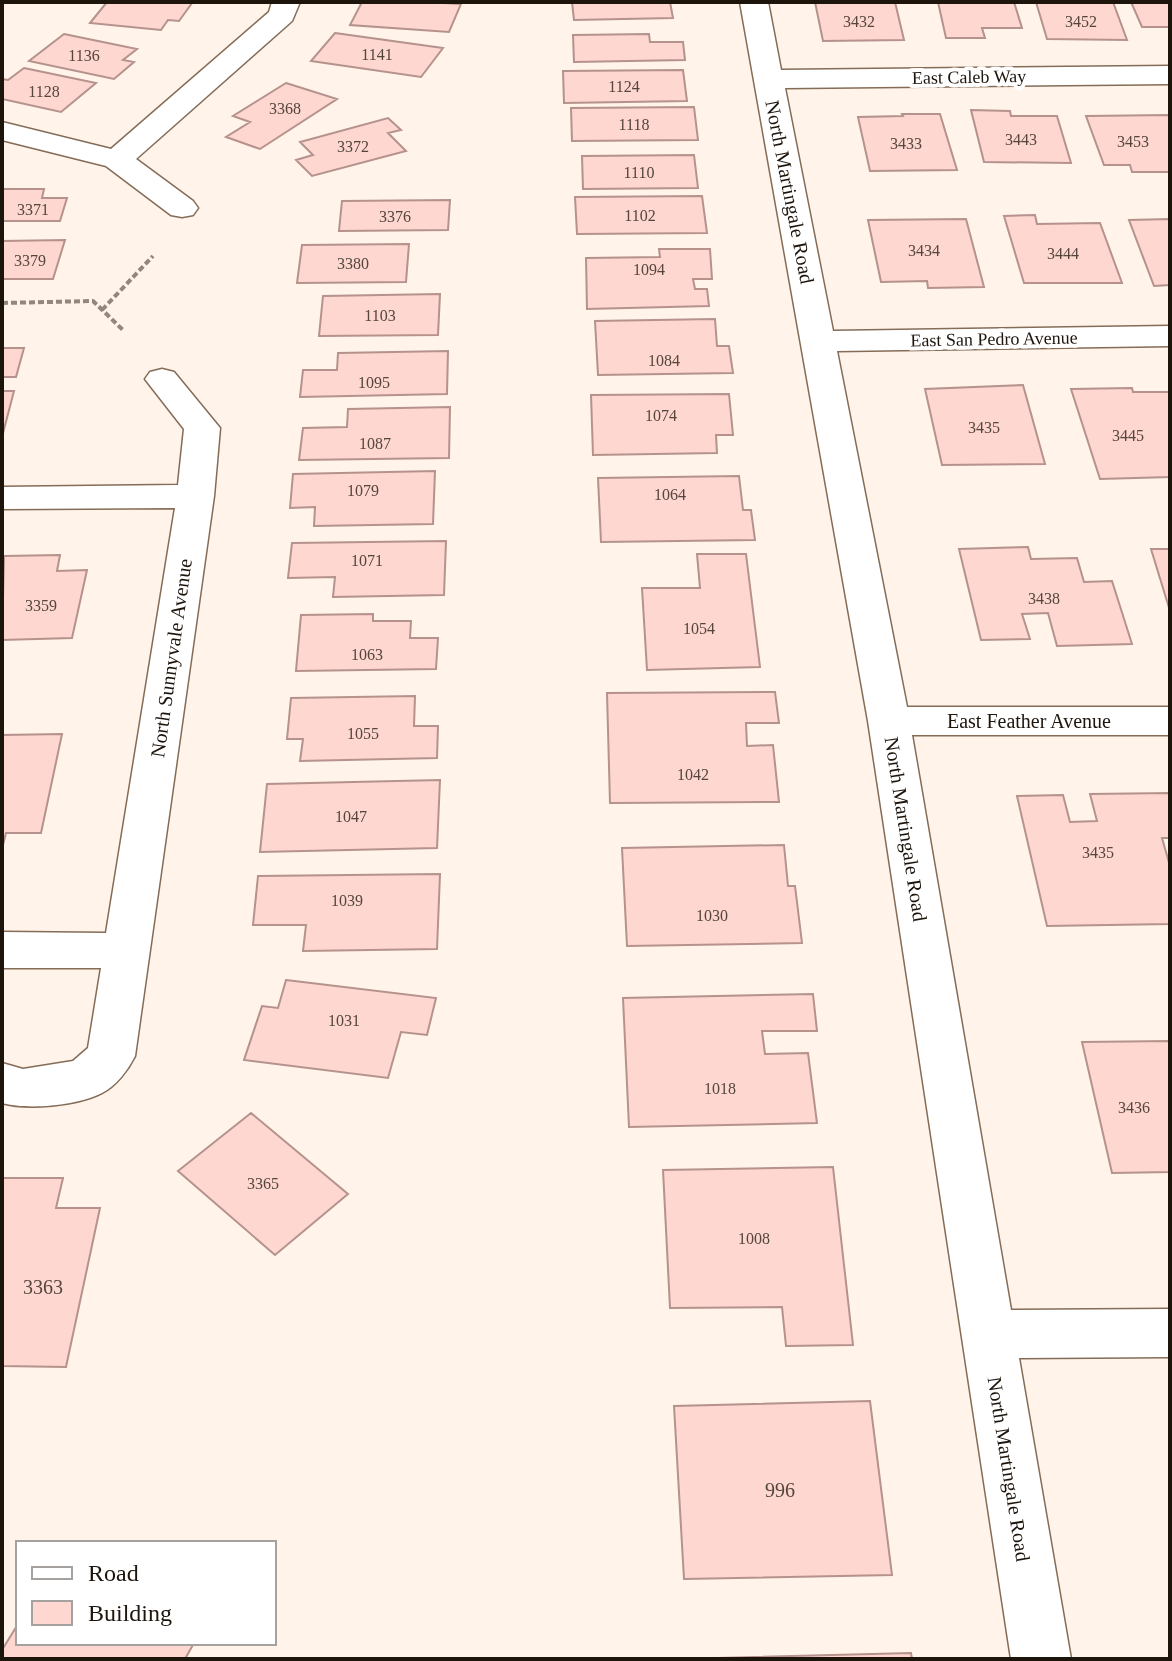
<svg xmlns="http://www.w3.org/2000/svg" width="1172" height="1661" font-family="Georgia,serif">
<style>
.building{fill:#fdd7d0;stroke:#b5928c;stroke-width:2}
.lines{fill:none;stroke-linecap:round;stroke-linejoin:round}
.street-casing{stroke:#846c57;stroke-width:3}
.path{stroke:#91877e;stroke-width:4;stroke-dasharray:6 3;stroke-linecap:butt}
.street{fill:#fff;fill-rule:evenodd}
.labels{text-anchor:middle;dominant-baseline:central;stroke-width:8;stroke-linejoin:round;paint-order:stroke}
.number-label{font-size:16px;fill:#55453d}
.far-street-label{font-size:18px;fill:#1d140c;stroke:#fff}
.street-label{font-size:20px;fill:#1d140c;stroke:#fff}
.near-number-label{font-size:20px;fill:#55453d}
</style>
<rect width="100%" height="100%" fill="#fff3ea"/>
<!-- building -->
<path class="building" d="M107 2H184L192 3 179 21 168 20 161 30 90 23Z
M362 2H426L461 4 449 32 350 25Z
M572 2H670L673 18 574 20Z
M815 2H895L904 40 823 41Z
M938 2H1014L1022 28H982L985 38H946Z
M1036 2H1113L1127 40 1047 39Z
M1131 2H1170V27H1142Z
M335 33 443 48 421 77 311 61Z
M64 34 137 49 123 60 134 62 114 79 29 61Z
M649 34 650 42H683L685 60 574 62 573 35Z
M24 68 96 83 61 112 2 99V79L8 80Z
M683 70 687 101 564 103 563 71Z
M286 83 337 99 260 149 226 137 250 122 233 116Z
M694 107 698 140 572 141 571 108Z
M971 110 1010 111 1011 116H1057L1071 163 984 162Z
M902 114H940L957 170 870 171 858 117 903 116Z
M1169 115 1170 172H1132L1130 165H1104L1086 116Z
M388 118 401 130 388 133 406 151 312 176 296 160 313 155 300 142Z
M694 155 698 188 583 189 582 156Z
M2 189H44L42 198H67L60 221H2Z
M702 196 707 233 577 234 575 197Z
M450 200 448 230 339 231 342 201Z
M1035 215 1037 224 1100 223 1122 283H1024L1004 216Z
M966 219 984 287 928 288 927 281 881 282 868 220Z
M1170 219V285L1154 286 1129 220Z
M65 240 53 279H2V241Z
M409 244 406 282 297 283 302 245Z
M659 249H710L712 279H693L695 289H707L709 306 587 309 586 258 660 257Z
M440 294 438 335 319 336 323 296Z
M715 319 717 346H729L733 373 598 375 595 321Z
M2 348H24L16 377H2Z
M448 351 447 394 300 397 303 370H337L338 353Z
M1023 385 1045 464 942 465 925 389Z
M1132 388 1133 392H1170V477L1100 479 1071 389Z
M2 391H14L2 437Z
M729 394 733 435H716L717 453 593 455 591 395Z
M450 407 449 458 299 460 303 428 347 427 348 409Z
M435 471 433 524 314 526 315 507 290 508 293 474Z
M739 476 743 510H751L755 540 601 542 598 478Z
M446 541 444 595 333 597 335 577 288 578 292 543Z
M1028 547 1031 559 1077 558 1084 582 1112 581 1132 644 1057 646 1048 613 1022 614 1030 639 981 640 959 549Z
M1151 549H1170V611Z
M697 554H746L760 667 647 670 642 588H700Z
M60 555 57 571 87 570 72 638 2 640 4 556Z
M373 614V621H411L410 638H438L436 669 296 671 301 615Z
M775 692 779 723H746L747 746 773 745 779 802 610 803 607 693Z
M415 696 414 726H438L437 758 300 761 303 739H287L291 698Z
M62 734 41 833H6L2 849V735Z
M440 780 437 848 260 852 267 784Z
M1170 793V838H1162L1170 866V924L1047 926 1017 796 1063 795 1070 822 1097 821 1090 794Z
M784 845 788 886H795L802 943 627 946 622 848Z
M440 874 437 949 303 951 306 925H253L258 876Z
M286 980 436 998 427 1035 401 1032 388 1078 244 1060 262 1006 278 1008Z
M813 994 817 1031H762L765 1054 808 1053 817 1123 629 1127 623 998Z
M1170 1041V1172L1112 1173 1082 1042Z
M251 1113 348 1194 275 1255 178 1171Z
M833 1167 853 1345 786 1346 782 1307 670 1308 663 1170Z
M2 1178H63L56 1208H100L66 1367 2 1366Z
M870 1401 892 1575 684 1579 674 1406Z
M18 1624V1643H194L185 1659H2V1650Z
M911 1653 912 1659 717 1658Z"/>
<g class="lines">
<defs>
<path id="street" d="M272 2H300L292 21 136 159 193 201 198 208 193 215 182 217 171 215 106 166 2 140V122L111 149 269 12Z
M740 2H768L781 70 1170 66V84L785 88 833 331 1170 326V346L837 351 907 707H1170V735H912L1011 1310 1170 1309V1357L1019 1358 1071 1659H1011L868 721Z
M162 369 174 372 220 428 214 496 135 1056C128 1070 116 1086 102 1093 77 1106 27 1110 2 1103V1063L23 1069 73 1061 88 1048 101 968H2V932L106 933 175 508 2 509V487L178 485 184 429 145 379 150 372Z"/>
</defs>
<!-- street casing -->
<use href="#street" class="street-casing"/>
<!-- path -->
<path class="path" d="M2 303 93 301 124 331
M102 310 153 256"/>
<!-- street -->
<use href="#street" class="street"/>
</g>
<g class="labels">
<!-- number labels -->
<g class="number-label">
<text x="859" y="21">3432</text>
<text x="1081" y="21">3452</text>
<text x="377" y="54">1141</text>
<text x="84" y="55">1136</text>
<text x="624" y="86">1124</text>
<text x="44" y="91">1128</text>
<text x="285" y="108">3368</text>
<text x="634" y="124">1118</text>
<text x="1021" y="139">3443</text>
<text x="1133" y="141">3453</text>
<text x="906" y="143">3433</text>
<text x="353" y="146">3372</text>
<text x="639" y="172">1110</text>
<text x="33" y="209">3371</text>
<text x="640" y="215">1102</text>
<text x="395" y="216">3376</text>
<text x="924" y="250">3434</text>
<text x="1063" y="253">3444</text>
<text x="30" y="260">3379</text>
<text x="353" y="263">3380</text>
<text x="649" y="269">1094</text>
<text x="380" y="315">1103</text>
<text x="664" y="360">1084</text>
<text x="374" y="382">1095</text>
<text x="661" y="415">1074</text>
<text x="984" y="427">3435</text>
<text x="1128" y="435">3445</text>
<text x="375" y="443">1087</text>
<text x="363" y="490">1079</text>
<text x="670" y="494">1064</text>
<text x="367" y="560">1071</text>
<text x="1044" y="598">3438</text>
<text x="41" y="605">3359</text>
<text x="699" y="628">1054</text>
<text x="367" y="654">1063</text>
<text x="363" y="733">1055</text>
<text x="693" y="774">1042</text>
<text x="351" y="816">1047</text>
<text x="1098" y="852">3435</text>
<text x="347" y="900">1039</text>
<text x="712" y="915">1030</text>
<text x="344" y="1020">1031</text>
<text x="720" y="1088">1018</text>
<text x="1134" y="1107">3436</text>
<text x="263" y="1183">3365</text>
<text x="754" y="1238">1008</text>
</g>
<!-- far-street labels -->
<g class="far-street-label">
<text transform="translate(969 77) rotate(-1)">East Caleb Way</text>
<text transform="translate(994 339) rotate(-1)">East San Pedro Avenue</text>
</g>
<!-- street labels -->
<g class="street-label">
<text transform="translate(790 192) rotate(79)">North Martingale Road</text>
<text transform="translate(171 658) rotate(-82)">North Sunnyvale Avenue</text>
<text x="1029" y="721">East Feather Avenue</text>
<text transform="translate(906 829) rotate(81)">North Martingale Road</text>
<text transform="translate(1009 1469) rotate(81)">North Martingale Road</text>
</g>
<!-- near-number labels -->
<g class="near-number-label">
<text x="43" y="1287">3363</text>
<text x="780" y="1490">996</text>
</g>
</g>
<!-- border -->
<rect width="1172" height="1661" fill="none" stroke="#1d140c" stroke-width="8"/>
<!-- legend -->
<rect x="16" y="1541" width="260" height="104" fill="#ffffff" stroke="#a5a19e" stroke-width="2"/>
<rect x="32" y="1567" width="40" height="12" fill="#ffffff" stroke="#a5a19e" stroke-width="2"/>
<text x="88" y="1581" font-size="24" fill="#1d140c">Road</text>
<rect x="32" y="1601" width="40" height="24" fill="#fdd7d0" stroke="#a5a19e" stroke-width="2"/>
<text x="88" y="1621" font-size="24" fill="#1d140c">Building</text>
</svg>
